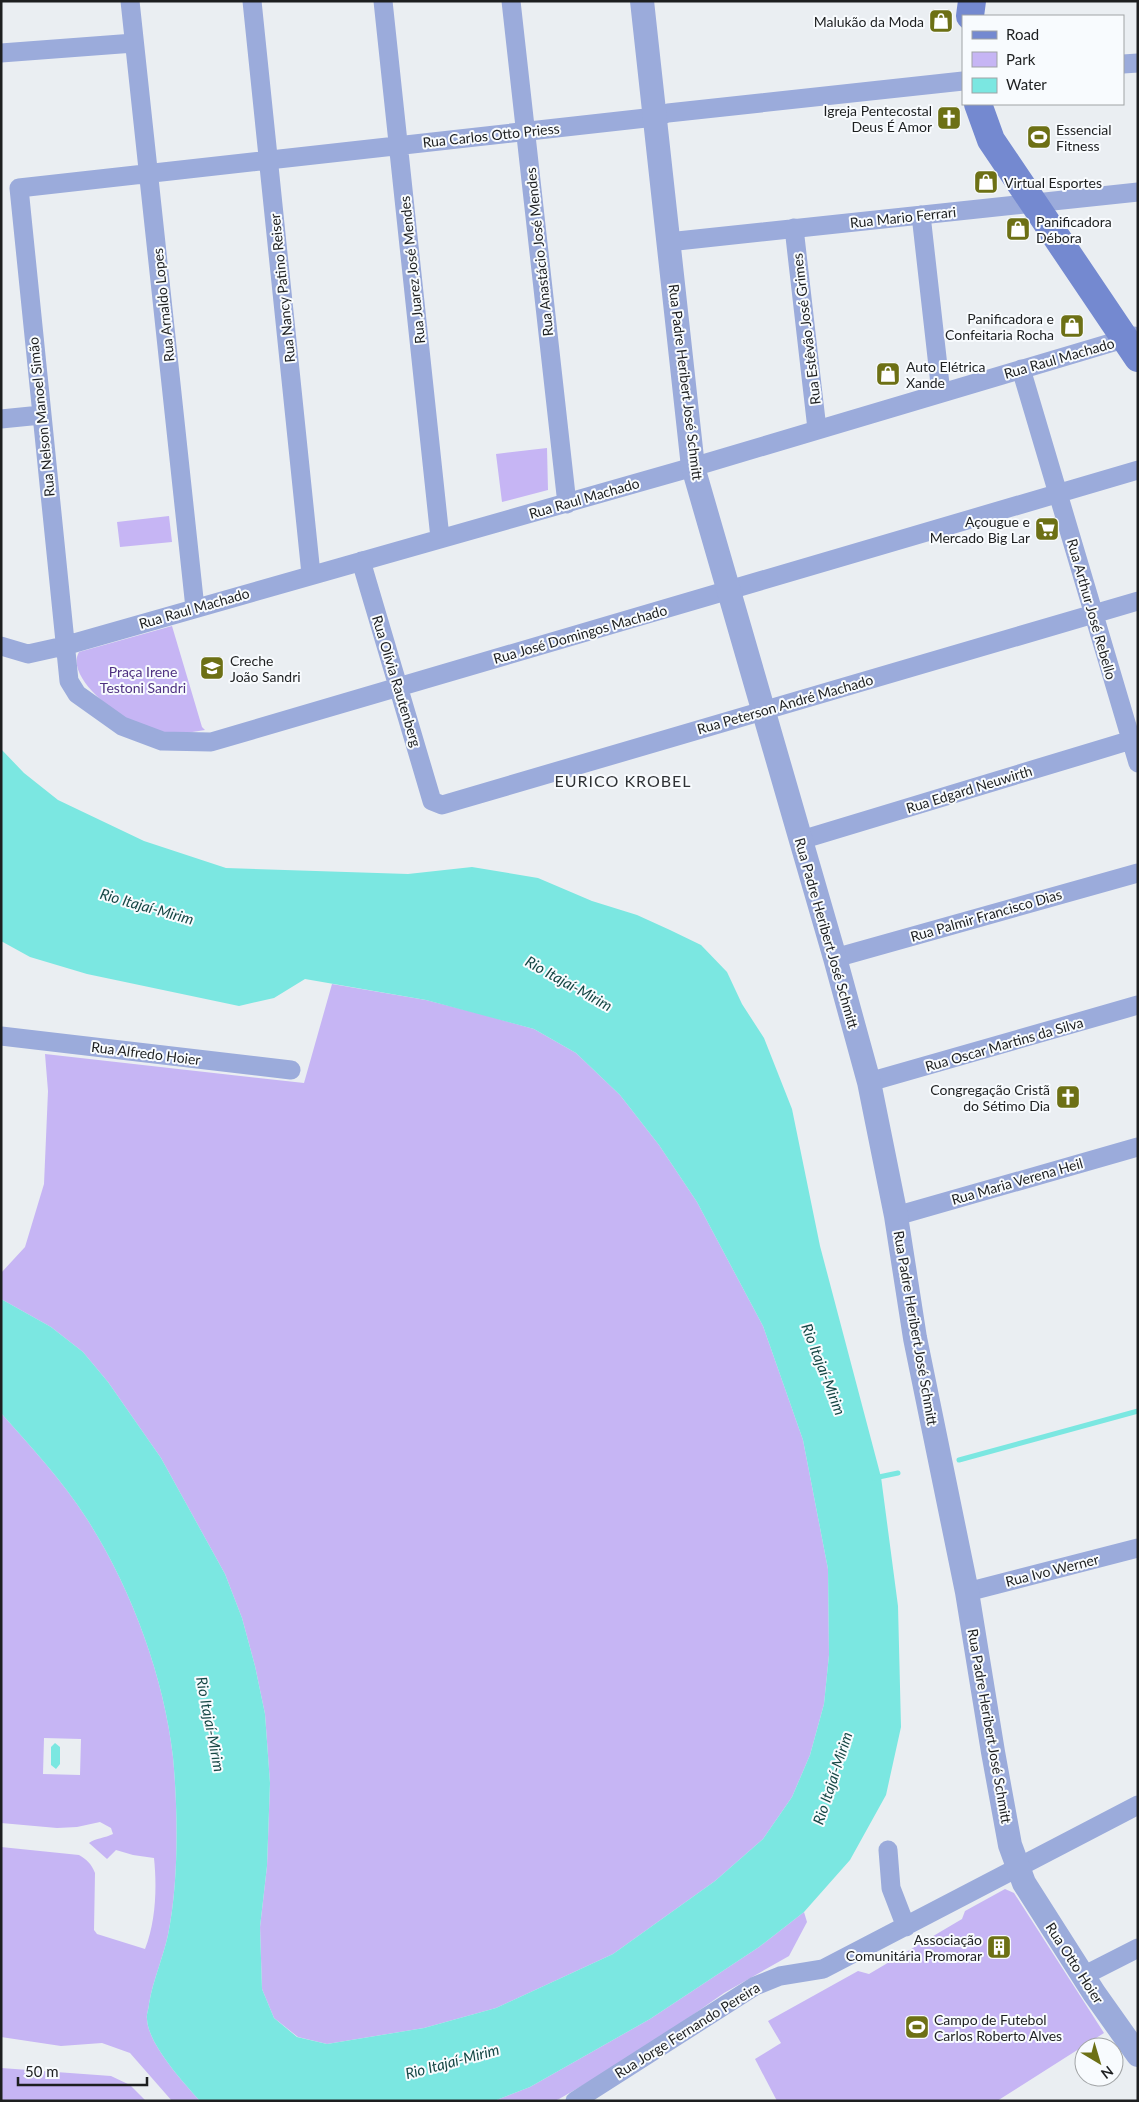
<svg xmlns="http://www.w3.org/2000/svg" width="1139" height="2102" font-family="Lato,sans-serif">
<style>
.green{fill:#c6b5f4;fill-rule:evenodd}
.water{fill:#7be7e1}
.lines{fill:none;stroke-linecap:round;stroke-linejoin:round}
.stream{stroke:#7be7e1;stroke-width:5}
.minor{stroke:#9babdb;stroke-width:19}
.tertiary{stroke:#9babdb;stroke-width:24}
.secondary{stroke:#7489d0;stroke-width:28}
.labels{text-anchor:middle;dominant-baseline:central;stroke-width:4;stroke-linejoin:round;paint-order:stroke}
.poi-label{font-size:14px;fill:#1d1f20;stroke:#f8fbfe;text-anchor:end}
.street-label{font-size:14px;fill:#1d1f20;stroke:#f8fbfe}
.park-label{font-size:14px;fill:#4e3181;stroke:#f8fbfe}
.water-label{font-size:15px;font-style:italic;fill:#164745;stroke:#f8fbfe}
.quarter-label{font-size:16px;letter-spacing:1px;fill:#2f3235;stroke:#f8fbfe}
</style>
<rect width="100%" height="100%" fill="#eaeef2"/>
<!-- green -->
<path class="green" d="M547 448 548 490 502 502 496 454Z
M169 516 172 542 120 547 117 522Z
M172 626 202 727 205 730C192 732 176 735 163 733 152 731 136 725 127 719 109 709 66 675 79 652Z
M332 984 426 1000 481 1014 534 1029 576 1053 620 1095 659 1145 697 1202 763 1326 803 1440 828 1569 829 1655 824 1704 810 1755 792 1797 763 1839 715 1881 613 1954 496 2008 424 2028 327 2044 298 2037 274 2018 262 1989 260 1927 267 1866 270 1783 265 1714 255 1666 242 1618 225 1574 161 1458 108 1382 83 1352 51 1327 1 1299V1273L25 1247 44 1184 48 1091 45 1054 304 1083Z
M1 1413C31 1447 63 1481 87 1519 131 1588 164 1676 173 1757 178 1811 179 1881 168 1935 163 1958 153 1980 149 2004 149 2009 146 2014 147 2019 148 2044 183 2082 200 2101H172L130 2053 102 2043 61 2046 1 2037V1847L79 1855C87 1860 91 1863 95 1873L94 1930 97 1934 145 1949C156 1921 157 1887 154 1858L133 1855 116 1850 107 1859 89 1843C96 1838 105 1838 113 1834L111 1828 100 1822 77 1827 57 1828 1 1823ZM44 1738 81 1739 80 1775 43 1774Z
M1005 1889 1014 1893 1104 2033 997 2101H777L755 2059 781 2043 768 2021 858 1971 869 1974 962 1919 965 1911Z
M804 1912 807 1922 789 1956 724 1993 637 2054 559 2099 554 2101H494L530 2087 650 2019 759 1947Z
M1 2068 111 2076 130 2085 146 2101H1Z"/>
<!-- water -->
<path class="water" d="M1 749 24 773 58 800 144 841 226 868 408 874 472 867 538 878 592 901 637 915 670 930 701 945 727 972 742 1004 764 1038 792 1109 820 1246 881 1477 898 1606 901 1727 886 1795 850 1860 804 1912 759 1947 650 2019 530 2087 494 2101H200C183 2082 148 2044 147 2019 146 2014 149 2009 149 2004 153 1980 163 1958 168 1935 179 1881 178 1811 173 1757 164 1676 131 1588 87 1519 63 1481 31 1447 1 1413V1299L51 1327 83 1352 108 1382 161 1458 225 1574 242 1618 255 1666 265 1714 270 1783 267 1866 260 1927 262 1989 274 2018 297 2037 327 2044 424 2028 496 2008 613 1954 715 1881 763 1839 792 1797 810 1755 824 1704 829 1655 828 1569 803 1440 763 1326 697 1202 659 1145 620 1095 576 1053 534 1029 426 1000 305 979 274 998 239 1006 87 974 30 957 1 941Z
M55 1743 60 1747V1764L56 1769 51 1765V1747Z"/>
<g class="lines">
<!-- stream -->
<path class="stream" d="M959 1460 1138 1411
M874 1478 898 1473"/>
<!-- minor -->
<path class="minor" d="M130 1 195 608
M252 1 311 574
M383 1 440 538
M511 1 567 504
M1 53 134 43
M1123 64 1138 63
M963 81 668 113 655 117 19 188 69 681 77 694 122 726 162 741 211 742 1138 470
M921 215 941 393
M794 228 817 429
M668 242 1138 192
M1021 369 1138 763
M1 419 41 415
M361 561 432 801 442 805 1138 601
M1 646 28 654 64 646 693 467 1134 336
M801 840 1138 738
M835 958 1138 873
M1 1036 291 1070
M869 1082 1138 1005
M896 1216 1138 1147
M967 1592 1138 1548
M888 1850 891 1888 906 1927
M1083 1976 1138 1948
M575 2101 755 1986 780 1976 823 1969 1138 1805"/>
<!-- tertiary -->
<path class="tertiary" d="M642 1 693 467 835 958 869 1082 896 1216 915 1338 967 1592 993 1752 1010 1845 1024 1883 1094 1993 1138 2055"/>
<!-- secondary -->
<path class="secondary" d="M970 16 972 1
M978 104 991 140 1138 358"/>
</g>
<!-- icons -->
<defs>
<symbol id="shop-square" viewBox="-11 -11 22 22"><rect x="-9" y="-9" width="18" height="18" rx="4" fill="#6d7015" stroke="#f8fbfe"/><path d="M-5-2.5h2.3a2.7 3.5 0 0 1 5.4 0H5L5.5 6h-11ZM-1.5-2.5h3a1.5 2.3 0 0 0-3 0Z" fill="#fff"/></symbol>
<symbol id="church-square" viewBox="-11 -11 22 22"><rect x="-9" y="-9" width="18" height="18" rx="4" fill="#6d7015" stroke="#f8fbfe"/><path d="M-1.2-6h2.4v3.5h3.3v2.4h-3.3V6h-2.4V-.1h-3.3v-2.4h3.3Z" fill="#fff"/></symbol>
<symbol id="stadium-square" viewBox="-11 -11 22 22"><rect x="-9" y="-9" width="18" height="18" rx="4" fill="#6d7015" stroke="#f8fbfe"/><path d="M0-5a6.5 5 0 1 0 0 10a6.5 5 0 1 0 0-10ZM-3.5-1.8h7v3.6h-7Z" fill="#fff"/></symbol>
<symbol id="supermarket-square" viewBox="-11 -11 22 22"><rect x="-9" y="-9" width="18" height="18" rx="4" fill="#6d7015" stroke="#f8fbfe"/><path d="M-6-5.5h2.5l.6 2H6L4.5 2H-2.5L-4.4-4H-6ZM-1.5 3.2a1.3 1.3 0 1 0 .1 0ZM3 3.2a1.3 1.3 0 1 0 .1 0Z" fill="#fff"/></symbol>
<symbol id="school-square" viewBox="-11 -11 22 22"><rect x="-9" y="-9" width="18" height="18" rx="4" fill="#6d7015" stroke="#f8fbfe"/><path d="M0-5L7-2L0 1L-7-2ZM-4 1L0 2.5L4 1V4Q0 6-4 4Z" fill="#fff"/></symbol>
<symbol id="building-square" viewBox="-11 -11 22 22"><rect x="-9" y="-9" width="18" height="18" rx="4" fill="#6d7015" stroke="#f8fbfe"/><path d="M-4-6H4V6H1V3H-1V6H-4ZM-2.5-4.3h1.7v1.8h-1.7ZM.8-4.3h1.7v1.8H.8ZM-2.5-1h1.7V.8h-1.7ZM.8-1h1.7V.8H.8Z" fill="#fff"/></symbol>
</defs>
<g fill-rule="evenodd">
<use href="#shop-square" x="927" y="7" width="28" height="28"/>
<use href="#church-square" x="935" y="104" width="28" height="28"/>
<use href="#stadium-square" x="1025" y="123" width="28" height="28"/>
<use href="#shop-square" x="972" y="168" width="28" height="28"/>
<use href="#shop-square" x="1004" y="215" width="28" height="28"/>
<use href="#shop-square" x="1058" y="312" width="28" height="28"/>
<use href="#shop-square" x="874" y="360" width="28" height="28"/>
<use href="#supermarket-square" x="1033" y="515" width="28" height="28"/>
<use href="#school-square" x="198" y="654" width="28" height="28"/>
<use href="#church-square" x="1054" y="1083" width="28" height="28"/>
<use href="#building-square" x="985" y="1933" width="28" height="28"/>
<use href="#stadium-square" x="903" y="2013" width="28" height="28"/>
</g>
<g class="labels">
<!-- poi labels -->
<g class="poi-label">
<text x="924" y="21">Malukão da Moda</text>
<text x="932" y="110">Igreja Pentecostal<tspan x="932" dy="16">Deus É Amor</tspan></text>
<text x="1056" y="129" text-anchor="start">Essencial<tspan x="1056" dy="16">Fitness</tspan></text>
<text x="1004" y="182" text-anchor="start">Virtual Esportes</text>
<text x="1036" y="221" text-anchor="start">Panificadora<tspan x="1036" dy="16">Débora</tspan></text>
<text x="1054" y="318">Panificadora e<tspan x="1054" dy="16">Confeitaria Rocha</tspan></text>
<text x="906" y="366" text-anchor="start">Auto Elétrica<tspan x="906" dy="16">Xande</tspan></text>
<text x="1030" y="521">Açougue e<tspan x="1030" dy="16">Mercado Big Lar</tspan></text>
<text x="230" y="660" text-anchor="start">Creche<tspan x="230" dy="16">João Sandri</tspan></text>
<text x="1050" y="1089">Congregação Cristã<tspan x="1050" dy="16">do Sétimo Dia</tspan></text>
<text x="982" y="1939">Associação<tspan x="982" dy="16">Comunitária Promorar</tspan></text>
<text x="934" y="2019" text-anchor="start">Campo de Futebol<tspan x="934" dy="16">Carlos Roberto Alves</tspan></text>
</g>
<!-- street labels -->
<g class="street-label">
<text transform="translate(491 135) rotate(-6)">Rua Carlos Otto Priess</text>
<text transform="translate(903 217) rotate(-6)">Rua Mario Ferrari</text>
<text transform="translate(539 252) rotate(-96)">Rua Anastácio José Mendes</text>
<text transform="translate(412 270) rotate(-96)">Rua Juarez José Mendes</text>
<text transform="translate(282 288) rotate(-96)">Rua Nancy Patino Reiser</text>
<text transform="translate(163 305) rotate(-96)">Rua Arnaldo Lopes</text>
<text transform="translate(806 329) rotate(-97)">Rua Estêvão José Grimes</text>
<text transform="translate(1059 358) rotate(-16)">Rua Raul Machado</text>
<text transform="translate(686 382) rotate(83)">Rua Padre Heribert José Schmitt</text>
<text transform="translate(41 417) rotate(-96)">Rua Nelson Manoel Simão</text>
<text transform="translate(584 498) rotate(-16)">Rua Raul Machado</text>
<text transform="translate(194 608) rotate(-16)">Rua Raul Machado</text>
<text transform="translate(1092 609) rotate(74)">Rua Arthur José Rebello</text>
<text transform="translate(580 634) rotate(-16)">Rua José Domingos Machado</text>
<text transform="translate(397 681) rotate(73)">Rua Olívia Rautenberg</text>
<text transform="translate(785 704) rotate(-16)">Rua Peterson André Machado</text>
<text transform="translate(969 789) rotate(-17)">Rua Edgard Neuwirth</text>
<text transform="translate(986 915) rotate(-16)">Rua Palmir Francisco Dias</text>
<text transform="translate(827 933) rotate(74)">Rua Padre Heribert José Schmitt</text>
<text transform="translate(1004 1044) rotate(-16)">Rua Oscar Martins da Silva</text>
<text transform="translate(146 1053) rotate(7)">Rua Alfredo Hoier</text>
<text transform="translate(1017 1181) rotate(-16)">Rua Maria Verena Heil</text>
<text transform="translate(916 1328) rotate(80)">Rua Padre Heribert José Schmitt</text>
<text transform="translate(1052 1570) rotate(-14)">Rua Ivo Werner</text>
<text transform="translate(990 1726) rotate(80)">Rua Padre Heribert José Schmitt</text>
<text transform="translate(1075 1963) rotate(57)">Rua Otto Hoier</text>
<text transform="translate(687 2030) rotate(-32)">Rua Jorge Fernando Pereira</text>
</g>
<!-- park labels -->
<g class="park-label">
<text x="143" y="671">Praça Irene<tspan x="143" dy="16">Testoni Sandri</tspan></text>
</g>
<!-- water labels -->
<g class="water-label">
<text transform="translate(147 906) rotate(16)">Rio Itajaí-Mirim</text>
<text transform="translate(569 983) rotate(29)">Rio Itajaí-Mirim</text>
<text transform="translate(824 1369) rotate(69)">Rio Itajaí-Mirim</text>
<text transform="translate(211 1724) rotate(79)">Rio Itajaí-Mirim</text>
<text transform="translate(832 1778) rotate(-72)">Rio Itajaí-Mirim</text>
<text transform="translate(452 2061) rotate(-15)">Rio Itajaí-Mirim</text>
</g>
<!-- quarter labels -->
<g class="quarter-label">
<text x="623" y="780">EURICO KROBEL</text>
</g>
</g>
<!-- border -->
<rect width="1139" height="2102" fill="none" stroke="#1d1f20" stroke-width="5"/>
<!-- legend -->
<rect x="962" y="15" width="162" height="90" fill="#f8fbfe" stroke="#a0a3a5"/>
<rect x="972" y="31" width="25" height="8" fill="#7489d0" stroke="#a0a3a5"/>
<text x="1006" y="40" font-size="15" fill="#1d1f20">Road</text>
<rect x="972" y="52" width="25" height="15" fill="#c6b5f4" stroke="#a0a3a5"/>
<text x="1006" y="65" font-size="15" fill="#1d1f20">Park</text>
<rect x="972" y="78" width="25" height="15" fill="#7be7e1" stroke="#a0a3a5"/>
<text x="1006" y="90" font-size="15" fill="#1d1f20">Water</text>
<!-- north arrow -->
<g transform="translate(1099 2062) rotate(142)"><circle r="24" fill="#f8fbfe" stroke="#a0a3a5"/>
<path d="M0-4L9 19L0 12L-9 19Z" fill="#6d7015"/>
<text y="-8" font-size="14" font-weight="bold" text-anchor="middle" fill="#1d1f20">N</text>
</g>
<!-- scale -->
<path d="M18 2077v8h129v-8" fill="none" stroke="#1d1f20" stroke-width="2.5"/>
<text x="25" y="2077" font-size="15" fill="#1d1f20" stroke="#f8fbfe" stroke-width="4" paint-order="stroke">50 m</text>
</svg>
